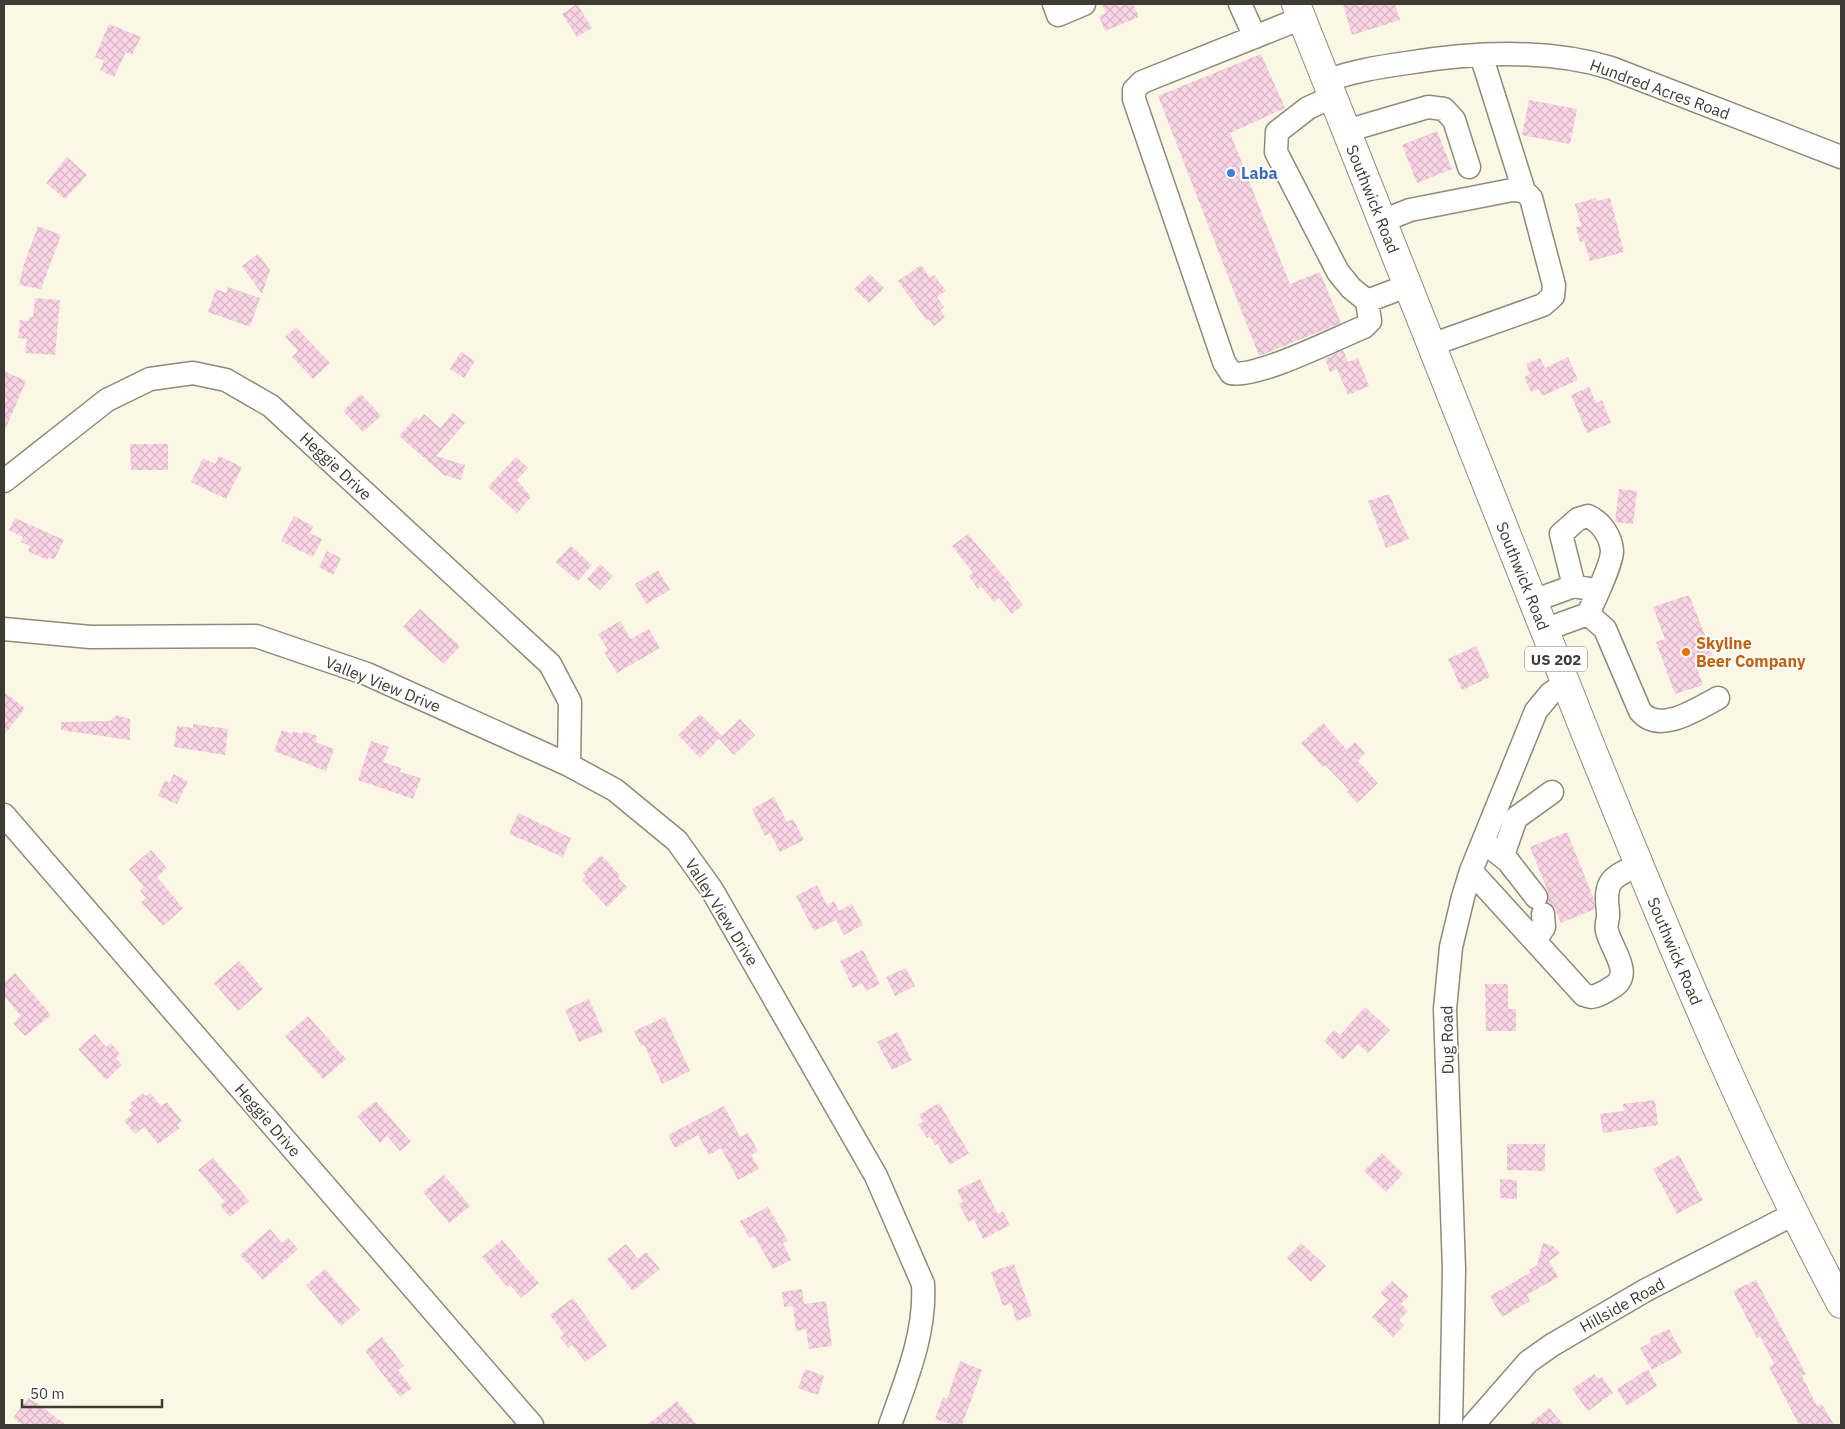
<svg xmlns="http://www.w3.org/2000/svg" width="1845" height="1429" font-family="'IBM Plex Sans',sans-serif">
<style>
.building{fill:url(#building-cross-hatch)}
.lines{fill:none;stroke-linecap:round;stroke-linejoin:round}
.minor-casing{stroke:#8e8b7a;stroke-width:25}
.highway-casing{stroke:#8e8b7a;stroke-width:30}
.minor{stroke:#fff;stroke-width:22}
.highway{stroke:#fff;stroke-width:28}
.shop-dot{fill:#3f7fe0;stroke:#fff;stroke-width:2}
.food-dot{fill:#e8710a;stroke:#fff;stroke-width:2}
.labels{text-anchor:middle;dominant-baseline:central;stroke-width:4;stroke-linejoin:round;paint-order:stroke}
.shield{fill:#fff;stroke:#777671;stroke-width:1}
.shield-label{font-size:15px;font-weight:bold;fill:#3d3b34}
.street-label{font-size:16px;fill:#3d3b34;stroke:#fff}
.shop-label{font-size:16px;font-weight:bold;fill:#366cbe;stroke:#fff;text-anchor:start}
.food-label{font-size:16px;font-weight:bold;fill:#c56008;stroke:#fff;text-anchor:start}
</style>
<defs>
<pattern id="building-cross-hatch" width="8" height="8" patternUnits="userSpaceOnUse" patternTransform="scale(1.25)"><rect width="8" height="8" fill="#fad4e4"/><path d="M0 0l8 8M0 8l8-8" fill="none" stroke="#d7b7c4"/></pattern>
</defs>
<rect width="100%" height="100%" fill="#faf7e4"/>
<!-- building -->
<path class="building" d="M577 4 592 28 577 37 562 14Z
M1102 4H1133L1139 17 1105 31 1099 16 1106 13Z
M1343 4H1395L1400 20 1352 35Z
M109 24 141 37 132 55 126 52 114 77 100 70 104 61 95 57Z
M1261 54 1285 108 1230 133 1290 284 1320 272 1341 323 1259 356 1158 96Z
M1529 100 1577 109 1570 144 1522 135Z
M1437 131 1452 169 1417 183 1402 145Z
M67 157 87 175 65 199 46 183Z
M1596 198 1597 201 1610 198 1624 252 1590 261 1584 241 1580 242 1576 227 1581 226 1575 204Z
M38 226 61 235 41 289 19 285 24 264Z
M258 254 270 270 262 294 242 266Z
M921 265 930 278 934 275 946 291 937 297 944 307 940 310 945 317 934 326 929 319 927 321 898 281Z
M870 274 884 288 869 303 854 289Z
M228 287 260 298 250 327 208 312 216 289 226 293Z
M35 298 60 300 55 355 25 353 27 339 18 338 20 320 29 321 30 317H33Z
M296 327 330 363 313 379 292 357 298 351 285 337Z
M1343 350 1348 362 1358 358 1369 386 1348 395 1337 369 1330 372 1325 359Z
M461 352 475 361 464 378 450 369Z
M1568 357 1578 380 1542 396 1539 389 1531 392 1524 377 1530 374 1526 364 1540 358 1545 368Z
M4 371 26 381 4 432Z
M1589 387 1596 403 1602 400 1611 423 1587 433 1571 395Z
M361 394 381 416 363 432 343 411Z
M453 413 465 423 436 456 465 465 461 480 444 475 399 436 416 417 419 420 424 414 440 428Z
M130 444H168V470H131Z
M219 456 242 467 226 499 191 482 203 458 215 464Z
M516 457 528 468 517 480 531 497 517 513 488 487Z
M1619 489 1637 491 1633 524 1615 522Z
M1389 494 1409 539 1386 548 1368 501Z
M294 516 313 526 310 533 322 539 313 557 281 541Z
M15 518 64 540 54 560 48 557 47 560 28 551 30 546 21 542 23 537 9 530Z
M968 534 1012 586 1010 588 1023 605 1012 614 999 598 994 602 981 586 978 589 969 576 973 573 952 546Z
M571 546 592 565 578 581 555 562Z
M327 551 341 558 333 575 319 567Z
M600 564 613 576 600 590 587 579Z
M658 570 670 590 646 604 635 584Z
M1689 595 1715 661 1697 667 1703 685 1675 694 1656 642 1665 639 1653 607Z
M420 609 460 646 444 664 403 627Z
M620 621 631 639 649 629 660 648 617 673 604 652 608 650 598 634Z
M1476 646 1490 677 1462 690 1448 659Z
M4 692 25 708 4 735Z
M700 714 722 736 740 719 755 735 734 755 719 739 700 758 678 735Z
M116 715 130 719V740L61 730V722L110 721Z
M1323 723 1347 750 1355 742 1365 753 1358 761 1378 783 1357 803 1347 792 1349 790 1325 765 1323 767 1301 743Z
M193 724 228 729 225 755 174 747 177 726 193 728Z
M282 730 292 734 293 731 302 734 303 731 317 736 315 742 334 749 326 771 274 751Z
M371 741 389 747 383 762 401 768 400 772 421 778 413 799 358 780Z
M173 774 188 781 177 804 158 796 165 780 170 783Z
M774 797 787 822 793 819 804 840 780 852 770 833 765 836 752 809Z
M518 813 571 838 563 857 509 834Z
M1567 832 1594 899 1595 909 1561 923 1554 907 1548 902V892L1530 847Z
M151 850 167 868 157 877 183 908 163 926 141 902 146 898 140 891 144 887 129 869Z
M601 855 620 875 618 878 627 887 607 907 582 880 586 876 583 873Z
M817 885 827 905 834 901 839 911 852 904 863 925 844 935 836 920 814 931 796 896Z
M863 950 880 984 866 991 862 983 853 988 840 961Z
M239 961 263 989 238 1011 214 983Z
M906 968 915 986 895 996 886 977Z
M15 973 51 1015 25 1036 13 1023 21 1016 4 996V983Z
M1485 984H1508V1009H1516V1031H1486Z
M589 999 603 1032 579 1042 565 1010Z
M1365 1007 1390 1030 1368 1053 1358 1044 1343 1060 1324 1041 1334 1030 1340 1035Z
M308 1016 346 1059 323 1079 285 1036Z
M665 1017 690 1071 662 1084 644 1045 641 1046 634 1031Z
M897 1032 912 1060 892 1070 877 1042Z
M95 1034 106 1047 111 1043 120 1054 116 1058 122 1065 106 1080 78 1049Z
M143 1093 145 1096 150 1093 161 1106 167 1102 182 1121 177 1125 180 1128 158 1144 144 1127 135 1134 124 1121 133 1114 129 1110 133 1107 130 1103Z
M1655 1100 1658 1125 1603 1133 1600 1114 1624 1111 1623 1104Z
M376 1101 411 1142 400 1151 387 1136 380 1143 357 1116Z
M939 1103 969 1153 950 1165 937 1144 935 1145 930 1136 927 1138 918 1124 923 1122 919 1115Z
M724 1106 740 1137 748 1133 758 1151 751 1155 759 1169 738 1180 721 1148 709 1155 698 1135 675 1148 668 1135Z
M1507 1144H1545V1171L1507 1170Z
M1382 1153 1403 1174 1386 1192 1364 1171Z
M1679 1155 1703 1200 1677 1214 1653 1169Z
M213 1158 249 1201 230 1217 220 1205 225 1202 198 1170Z
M444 1175 470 1206 449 1223 423 1192Z
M980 1179 998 1214 1003 1211 1010 1225 983 1239 974 1219 968 1222 959 1204 963 1202 957 1190Z
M1500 1179 1517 1180V1199L1500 1198Z
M768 1207 788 1241 783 1243 791 1260 773 1269 754 1236 749 1238 740 1221Z
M270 1229 282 1243 288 1238 298 1249 263 1280 240 1255Z
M502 1240 539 1283 521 1298 510 1285 507 1287 482 1257Z
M1301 1243 1326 1266 1311 1282 1287 1258Z
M1543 1243 1553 1246 1560 1253 1549 1261 1558 1277 1527 1295 1530 1301 1502 1317 1490 1296 1531 1272 1529 1270 1537 1265Z
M626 1244 638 1259 646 1252 660 1269 633 1291 607 1259Z
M1014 1264 1032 1316 1016 1321 1011 1303 1003 1306 991 1272Z
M325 1269 360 1310 341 1326 306 1285Z
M1756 1280 1806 1374 1802 1376 1817 1406 1822 1404 1834 1425H1799L1769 1367 1774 1364 1760 1336 1757 1338 1733 1291Z
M1392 1281 1409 1296 1401 1304 1408 1311 1399 1320 1404 1325 1393 1337 1372 1317 1388 1300 1380 1293Z
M802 1289 804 1304 826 1301 832 1346 809 1349 806 1329 796 1331 793 1306 784 1307 782 1292Z
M573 1298 607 1346 585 1362 572 1345 568 1348 560 1337 564 1334 550 1315Z
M1669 1329 1682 1353 1652 1370 1640 1348 1651 1342 1650 1338Z
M382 1337 404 1366 398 1370 412 1388 400 1397 365 1351Z
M960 1361 982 1370 962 1425H954L935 1419 943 1397 947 1399Z
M805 1369 824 1376 818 1395 798 1388Z
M1648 1369 1657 1386 1627 1406 1617 1389Z
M1594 1374 1598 1379 1602 1377 1613 1393 1588 1411 1572 1389Z
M29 1397 66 1425H23L13 1418Z
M677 1401 697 1425H647Z
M1549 1408 1564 1425H1528Z"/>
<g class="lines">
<defs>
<path id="minor" d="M1054 4 1058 15 1084 4
M1240 4 1255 37
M1302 18 1142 82 1134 90V99L1224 362 1231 373C1256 379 1337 338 1364 327L1370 321 1367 301
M1481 55 1524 191
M1326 81C1353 71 1379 67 1407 63 1474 52 1546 48 1611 68L1841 157
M1332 97 1308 108 1277 132 1276 152 1338 272 1351 288 1367 301 1407 286
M1346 131 1428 107 1444 109 1454 120 1469 167
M1382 221 1410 210 1512 190 1524 191 1531 198 1554 285 1553 296 1543 305 1431 345
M4 481 107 400 150 379 193 373 226 380 271 406 550 664 570 702 569 765
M1533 601 1574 586 1589 589
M1588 614 1605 629 1640 711C1659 735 1697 709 1718 698
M4 629 90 637 256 636 367 674 569 765 615 790 677 841 712 890 876 1176 923 1284C926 1333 906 1380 890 1425
M1544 630 1588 614C1594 601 1612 564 1612 551 1611 536 1601 522 1588 516L1578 519 1561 534 1574 586
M4 815 532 1425
M1489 846 1508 861 1536 897
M1503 855 1516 818 1552 792
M1471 871 1584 995 1591 997C1598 996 1605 992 1611 988 1635 975 1612 951 1607 931 1605 925 1609 919 1608 912 1604 881 1611 877 1639 865
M1535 941 1544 927 1543 914
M1451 1425 1454 1269 1445 1009 1451 947 1463 897 1471 871 1536 711 1550 694 1565 684
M1473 1425 1528 1362 1552 1345 1646 1290 1794 1214"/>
<path id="highway" d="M1296 4C1395 249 1490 496 1589 742 1666 932 1744 1122 1841 1304"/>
</defs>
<!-- minor casing -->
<use href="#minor" class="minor-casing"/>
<!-- highway casing -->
<use href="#highway" class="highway-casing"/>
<!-- minor -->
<use href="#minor" class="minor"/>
<!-- highway -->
<use href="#highway" class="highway"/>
</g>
<!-- markers -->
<circle class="shop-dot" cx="1231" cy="173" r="5"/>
<circle class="food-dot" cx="1686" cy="652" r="5"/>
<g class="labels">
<!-- shield labels -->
<rect class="shield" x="1525" y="646.5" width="62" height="25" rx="4"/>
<g class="shield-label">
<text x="1556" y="659">US 202</text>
</g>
<!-- street labels -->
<g class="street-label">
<text transform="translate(1660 89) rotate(20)">Hundred Acres Road</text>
<text transform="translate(1373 199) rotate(68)">Southwick Road</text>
<text transform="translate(336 466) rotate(43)">Heggie Drive</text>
<text transform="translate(1523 576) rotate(68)">Southwick Road</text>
<text transform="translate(383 684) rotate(22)">Valley View Drive</text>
<text transform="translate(722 912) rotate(58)">Valley View Drive</text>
<text transform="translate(1675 951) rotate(67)">Southwick Road</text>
<text transform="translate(1447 1040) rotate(-91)">Dug Road</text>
<text transform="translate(268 1120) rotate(49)">Heggie Drive</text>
<text transform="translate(1622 1305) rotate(-29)">Hillside Road</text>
</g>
<!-- shop labels -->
<g class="shop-label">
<text x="1241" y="173">Laba</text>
</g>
<!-- food labels -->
<g class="food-label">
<text x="1696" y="643">Skyline<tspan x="1696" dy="18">Beer Company</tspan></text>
</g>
</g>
<!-- border -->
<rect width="1845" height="1429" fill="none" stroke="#3d3b34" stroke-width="10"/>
<!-- scale -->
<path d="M22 1399v8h140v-8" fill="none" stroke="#3d3b34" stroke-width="2.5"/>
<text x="30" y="1399" font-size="15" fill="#3d3b34" stroke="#ffffff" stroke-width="4" paint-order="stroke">50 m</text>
</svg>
